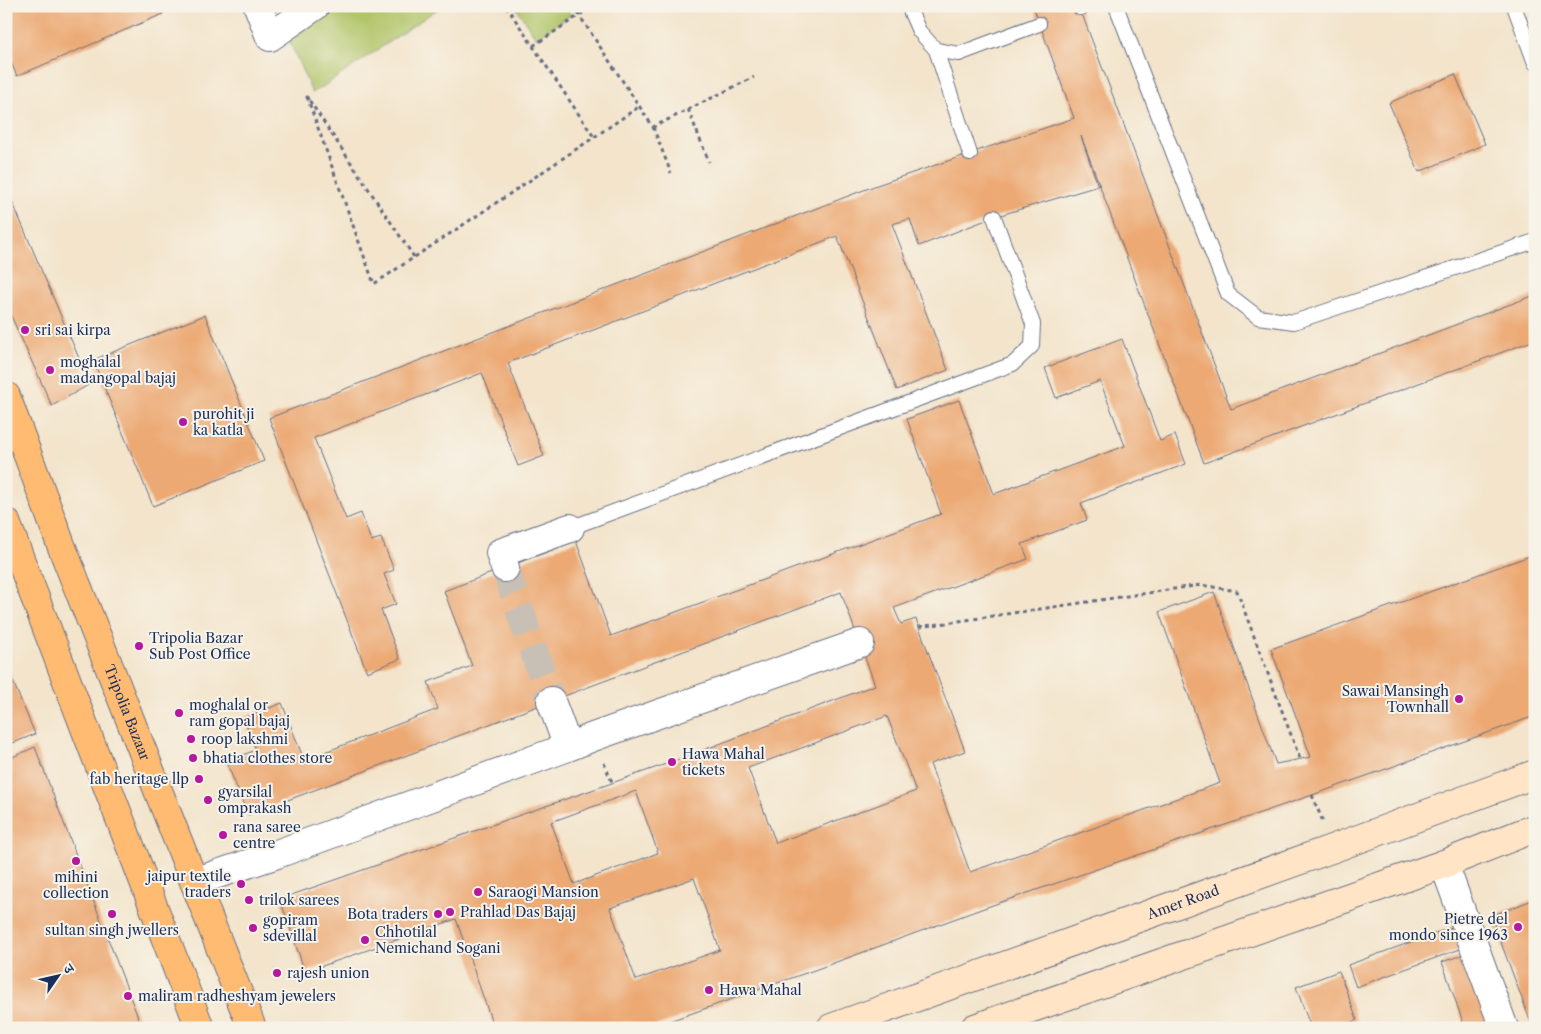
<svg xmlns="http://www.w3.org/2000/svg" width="1541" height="1034" font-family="'Libre Caslon Text','Noto Serif Devanagari',serif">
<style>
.green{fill:#b0c468;stroke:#667a63}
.building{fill:#eca973;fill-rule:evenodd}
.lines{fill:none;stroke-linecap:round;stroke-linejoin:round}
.street-tunnel{stroke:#c8c0b5;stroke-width:28;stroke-dasharray:28 14;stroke-linecap:butt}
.lane-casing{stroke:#676e84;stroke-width:16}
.street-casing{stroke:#676e84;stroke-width:30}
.secondary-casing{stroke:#676e84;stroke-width:30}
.primary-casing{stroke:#676e84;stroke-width:30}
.path{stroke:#676e84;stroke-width:3;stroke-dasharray:4 4;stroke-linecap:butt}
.lane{stroke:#fff;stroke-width:14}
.street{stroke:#fff;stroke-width:28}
.secondary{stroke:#ffe4c6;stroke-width:28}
.primary{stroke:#ffbb71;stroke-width:28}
.poi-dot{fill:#b5179e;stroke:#f7f3e8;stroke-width:2}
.labels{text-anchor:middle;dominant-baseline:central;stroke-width:4;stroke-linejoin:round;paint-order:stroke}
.poi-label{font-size:14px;fill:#1b2f5e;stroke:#f7f3e8;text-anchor:start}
.street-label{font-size:14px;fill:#1b2f5e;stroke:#f7f3e8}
</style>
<rect width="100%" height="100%" fill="#f7f3e8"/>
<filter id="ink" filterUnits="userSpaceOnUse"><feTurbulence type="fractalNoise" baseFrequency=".02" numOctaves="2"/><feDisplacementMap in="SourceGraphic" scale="10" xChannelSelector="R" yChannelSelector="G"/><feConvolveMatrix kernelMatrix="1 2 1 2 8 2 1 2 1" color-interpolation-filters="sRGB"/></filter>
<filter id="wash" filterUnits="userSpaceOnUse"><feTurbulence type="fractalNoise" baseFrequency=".0096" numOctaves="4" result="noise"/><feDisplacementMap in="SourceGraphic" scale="20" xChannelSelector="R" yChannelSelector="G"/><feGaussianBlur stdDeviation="1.12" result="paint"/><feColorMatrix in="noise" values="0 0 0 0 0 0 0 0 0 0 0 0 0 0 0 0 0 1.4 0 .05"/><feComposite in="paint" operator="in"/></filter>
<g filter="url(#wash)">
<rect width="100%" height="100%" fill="#f3e4cb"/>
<!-- green -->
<path class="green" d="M337 6H442L321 88 312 93 289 40Z
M515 6H565L571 15 536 38Z"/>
<g id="blocks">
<!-- building -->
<path class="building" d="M6 6H160L163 14 17 76 6 52Z
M1033 6H1079L1231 409 1535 295V340L1204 463 1081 136 1098 186 994 217 919 246 910 219 892 224 948 370 897 390 837 236 508 363 544 456 518 466 482 373 314 438 346 519 361 513 371 541 381 538 394 570 384 574 396 604 381 610 400 659 367 672 269 418 877 185 1074 118Z
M1455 74 1485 144 1419 172 1389 103Z
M6 187 90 384 52 406 6 305Z
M205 315 264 461 153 506 93 360Z
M1122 339 1160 441 1175 435 1186 464 1081 503 1087 520 1022 544 1028 559 894 608 901 624 916 619 965 751 930 764 970 872 1220 783 1159 612 1214 592 1276 764 1311 757 1271 649 1535 554V716L1324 791 984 908 820 968 650 1028H494L456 919 305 972 280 899 669 763 875 685 841 592 248 815 226 761 256 750 244 718 282 703 304 760 438 709 428 682 472 666 444 591 576 541 611 636 941 514 907 419 959 400 994 494 1125 446 1100 381 1056 398 1045 368ZM887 716 916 791 776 843 748 768ZM636 791 658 853 574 884 551 822ZM694 878 720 950 636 980 610 908Z
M6 665 35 734 6 746Z
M35 747 142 1028H6V786L10 777 6 767V760Z
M1535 899V1028H1533L1491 916Z
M1455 926 1463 948 1356 987 1348 965Z
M1468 953 1495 1028H1465L1442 962Z
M1339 971 1357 1020 1337 1028H1311L1296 987Z"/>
</g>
</g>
<g filter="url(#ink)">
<use href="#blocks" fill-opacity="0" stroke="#676e84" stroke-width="1"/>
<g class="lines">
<!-- street-tunnel -->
<path class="street-tunnel" d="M505 568 551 701"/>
<defs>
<path id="lane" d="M908 6 919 31 936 50 959 54 1039 24
M1116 6 1228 294 1258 317 1294 322 1535 241
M1514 6 1535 63
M1080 8 1085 6
M936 50 970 154
M570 528 1013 364 1032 346 1033 324 994 217"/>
<path id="street" d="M258 6 270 37 315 6
M505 568 500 553 570 528
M551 701 568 747
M1444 864 1504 1028
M194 882 277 854 568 747 593 737 860 643"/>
<g id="secondary">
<path id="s1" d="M831 1028 1334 848 1535 774"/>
<path d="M975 1028 1444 864 1535 828"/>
</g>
<g id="primary">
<path id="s2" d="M6 396 61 545 252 1028"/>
<path d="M6 522 200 1028"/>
</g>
</defs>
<!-- lane casing -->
<use href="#lane" class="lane-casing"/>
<!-- street casing -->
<use href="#street" class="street-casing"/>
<!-- secondary casing -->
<use href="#secondary" class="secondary-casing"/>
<!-- primary casing -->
<use href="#primary" class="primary-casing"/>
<!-- path -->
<path class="path" d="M506 6 594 137
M573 6 653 127 754 77
M533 46 593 6
M688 109 709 162
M653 127 671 173
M414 257 307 97 374 284C463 225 552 166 640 106
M919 627 1201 585 1237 591 1300 759
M604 763 612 782
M1312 795 1323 822"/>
<!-- lane -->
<use href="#lane" class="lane"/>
<!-- street -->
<use href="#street" class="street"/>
<!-- secondary -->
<use href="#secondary" class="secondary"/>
<!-- primary -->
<use href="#primary" class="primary"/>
</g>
</g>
<!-- markers -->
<g class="poi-dot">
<circle cx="25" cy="330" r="5"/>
<circle cx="50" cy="370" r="5"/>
<circle cx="183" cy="422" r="5"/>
<circle cx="139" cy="646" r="5"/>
<circle cx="1459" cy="699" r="5"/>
<circle cx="179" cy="713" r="5"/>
<circle cx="191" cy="739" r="5"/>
<circle cx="193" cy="758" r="5"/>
<circle cx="672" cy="762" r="5"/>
<circle cx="199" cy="779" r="5"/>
<circle cx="208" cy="800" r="5"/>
<circle cx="223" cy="835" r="5"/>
<circle cx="76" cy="861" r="5"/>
<circle cx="241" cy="884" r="5"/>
<circle cx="478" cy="892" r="5"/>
<circle cx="249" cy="900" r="5"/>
<circle cx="450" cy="912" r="5"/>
<circle cx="112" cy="914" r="5"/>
<circle cx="438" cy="914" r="5"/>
<circle cx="1518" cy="927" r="5"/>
<circle cx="253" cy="928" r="5"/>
<circle cx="365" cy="940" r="5"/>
<circle cx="277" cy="973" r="5"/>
<circle cx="709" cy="990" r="5"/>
<circle cx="128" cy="996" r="5"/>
</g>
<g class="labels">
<!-- poi labels -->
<g class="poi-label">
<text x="35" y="330">sri sai kirpa</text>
<text x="60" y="362">moghalal<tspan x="60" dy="16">madangopal bajaj</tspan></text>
<text x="193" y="414">purohit ji<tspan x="193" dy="16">ka katla</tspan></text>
<text x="149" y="638">Tripolia Bazar<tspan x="149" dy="16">Sub Post Office</tspan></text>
<text x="1449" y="691" text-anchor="end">Sawai Mansingh<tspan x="1449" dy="16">Townhall</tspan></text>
<text x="189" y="705">moghalal or<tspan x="189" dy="16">ram gopal bajaj</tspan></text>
<text x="201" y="739">roop lakshmi</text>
<text x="682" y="754">Hawa Mahal<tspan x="682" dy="16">tickets</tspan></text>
<text x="203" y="758">bhatia clothes store</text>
<text x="189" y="779" text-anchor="end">fab heritage llp</text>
<text x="218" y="792">gyarsilal<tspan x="218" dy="16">omprakash</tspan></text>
<text x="233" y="827">rana saree<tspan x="233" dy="16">centre</tspan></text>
<text x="231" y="876" text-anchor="end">jaipur textile<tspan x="231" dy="16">traders</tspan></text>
<text x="76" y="877" text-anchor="middle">mihini<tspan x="76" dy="16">collection</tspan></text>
<text x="488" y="892">Saraogi Mansion</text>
<text x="259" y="900">trilok sarees</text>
<text x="460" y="912">Prahlad Das Bajaj</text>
<text x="428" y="914" text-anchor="end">Bota traders</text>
<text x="1508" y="919" text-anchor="end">Pietre del<tspan x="1508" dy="16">mondo since 1963</tspan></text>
<text x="263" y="920">gopiram<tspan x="263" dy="16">sdevillal</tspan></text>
<text x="112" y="930" text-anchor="middle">sultan singh jwellers</text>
<text x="375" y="932">Chhotilal<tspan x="375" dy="16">Nemichand Sogani</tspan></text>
<text x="287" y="973">rajesh union</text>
<text x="719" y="990">Hawa Mahal</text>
<text x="138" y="996">maliram radheshyam jewelers</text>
</g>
<!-- street labels -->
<g class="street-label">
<text stroke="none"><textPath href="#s2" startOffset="339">Tripolia Bazaar</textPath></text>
<text stroke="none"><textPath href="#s1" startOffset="374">Amer Road</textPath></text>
</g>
</g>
<!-- margin -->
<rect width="1541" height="1034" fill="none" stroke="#f7f3e8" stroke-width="25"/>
<!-- north arrow -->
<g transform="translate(58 976) rotate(56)" stroke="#f7f3e8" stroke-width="4" paint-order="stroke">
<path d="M0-4L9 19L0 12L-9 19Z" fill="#1b2f5e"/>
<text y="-8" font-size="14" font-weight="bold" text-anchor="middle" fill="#1b2f5e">उ</text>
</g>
</svg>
